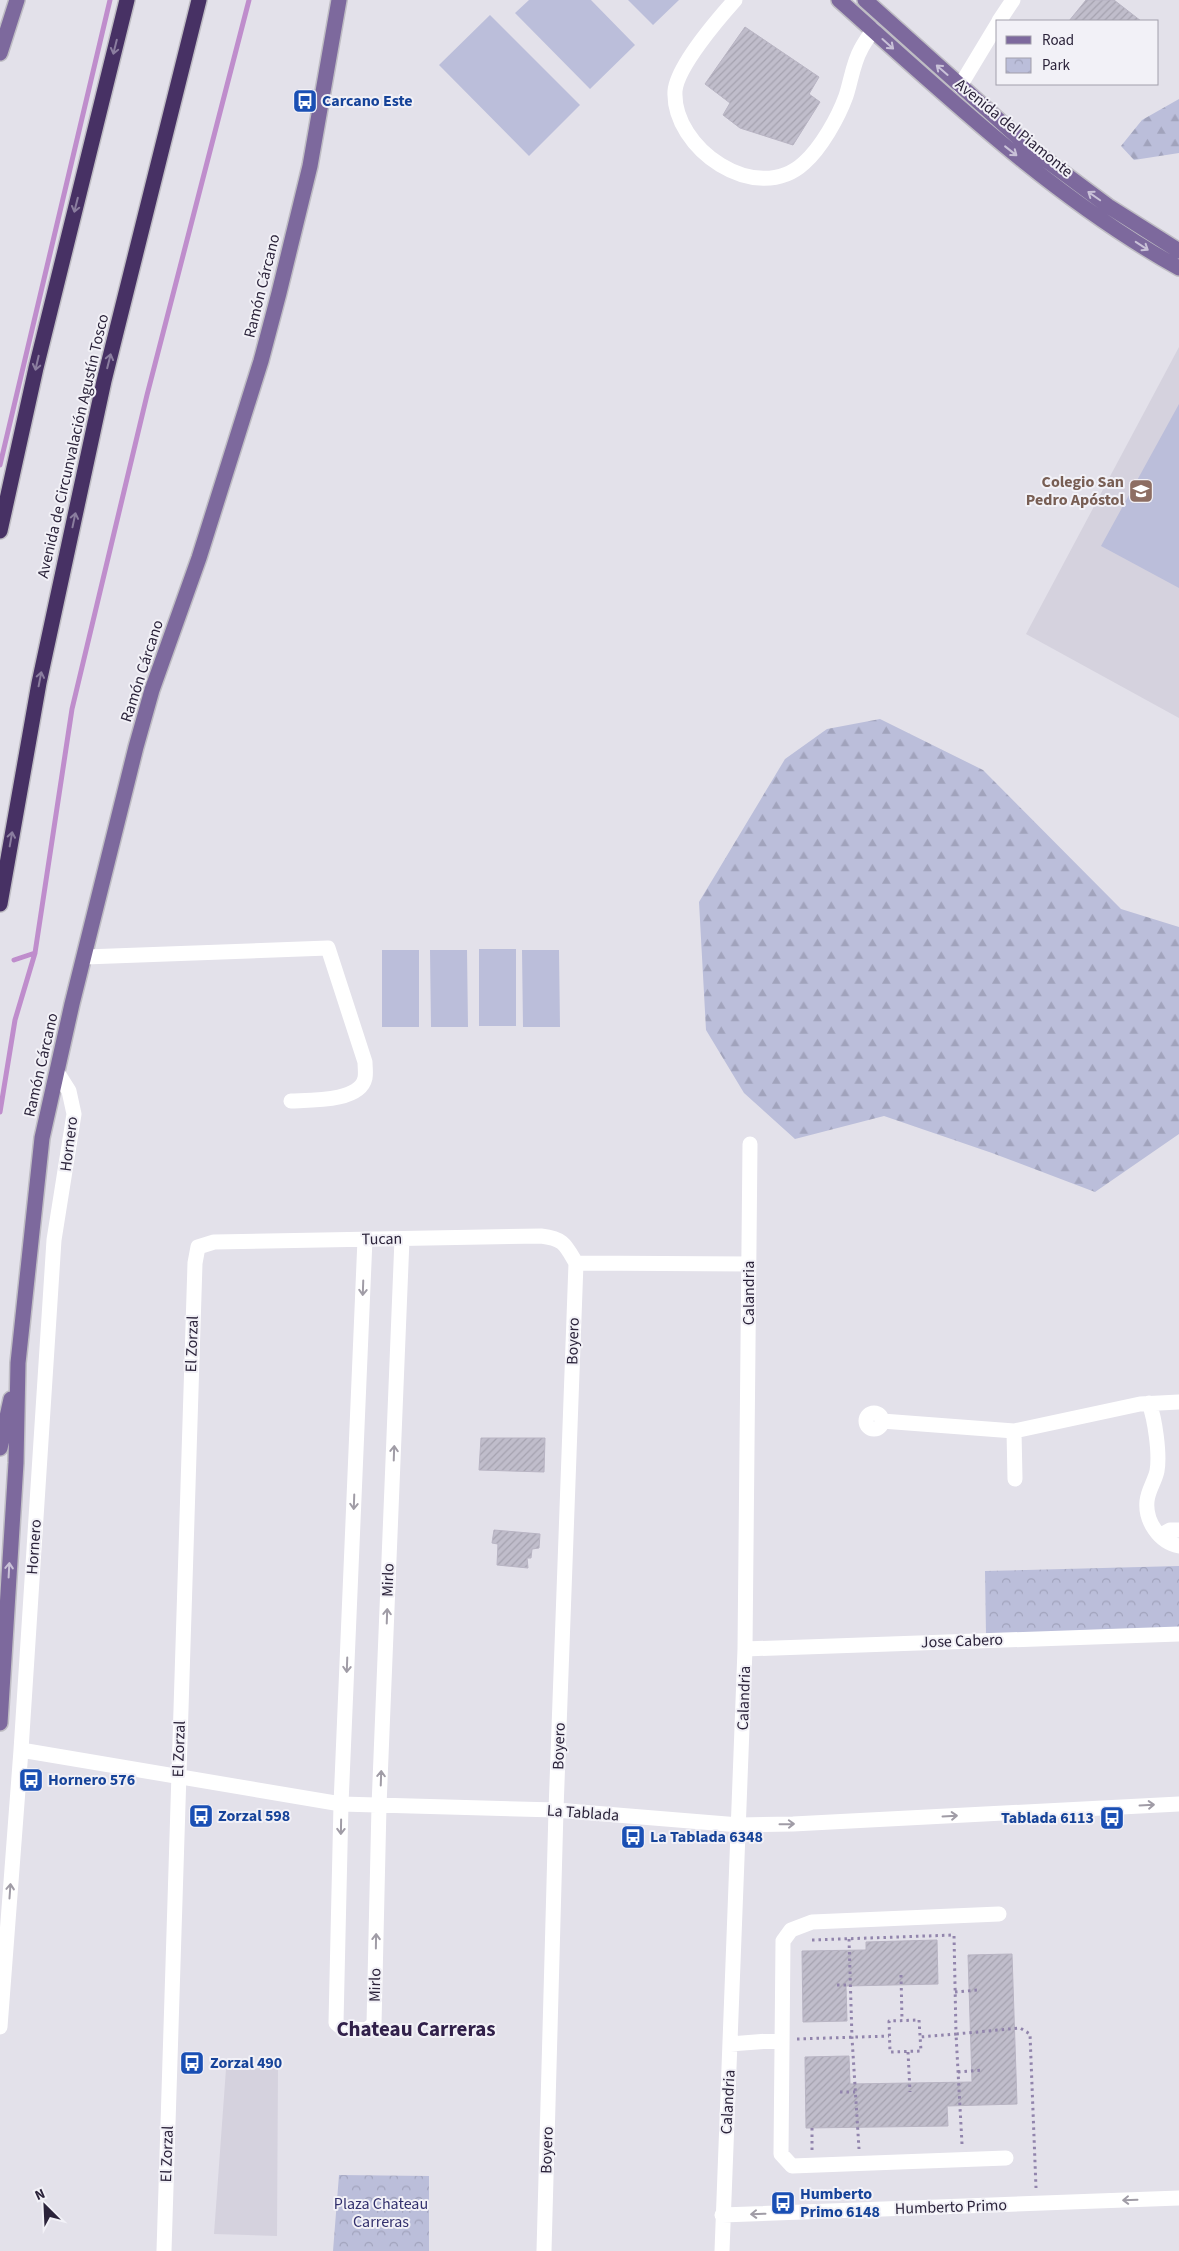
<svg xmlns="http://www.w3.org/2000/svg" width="1179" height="2251" font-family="'Source Sans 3',sans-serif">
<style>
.built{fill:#d5d2de}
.grass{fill:#bbbeda}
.forest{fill:url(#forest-firs)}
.park{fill:url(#park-crowns)}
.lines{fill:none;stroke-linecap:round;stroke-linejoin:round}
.stream{stroke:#bf8dcc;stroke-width:5}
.building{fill:url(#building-hatch);stroke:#b8b4c3}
.major-casing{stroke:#bfbdc4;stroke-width:18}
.highway-casing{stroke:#bfbdc4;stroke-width:18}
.path{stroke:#9184ac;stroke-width:3;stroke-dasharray:2.5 4;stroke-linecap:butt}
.minor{stroke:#fff;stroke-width:15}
.major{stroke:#7d699d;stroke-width:15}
.highway{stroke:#473164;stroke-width:15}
.oneway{stroke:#c9c1d8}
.oneway2{stroke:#8b7e9f}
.oneway3{stroke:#a09ca6}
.labels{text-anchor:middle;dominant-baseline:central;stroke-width:4;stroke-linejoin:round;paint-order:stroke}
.transit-label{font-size:16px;font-weight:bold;fill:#164399;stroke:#f2f1f7;text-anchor:start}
.street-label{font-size:16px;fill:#2b233a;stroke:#f2f1f7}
.education-label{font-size:16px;font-weight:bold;fill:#785e54;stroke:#f2f1f7;text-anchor:end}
.park-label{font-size:16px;fill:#32306d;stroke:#f2f1f7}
.district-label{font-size:21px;font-weight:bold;fill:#31204a;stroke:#f2f1f7}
</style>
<defs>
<pattern id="forest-firs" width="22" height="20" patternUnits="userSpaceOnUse" patternTransform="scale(1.25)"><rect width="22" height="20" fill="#bbbeda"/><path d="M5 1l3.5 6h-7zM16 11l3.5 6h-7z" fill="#a1a3bc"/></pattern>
<pattern id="park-crowns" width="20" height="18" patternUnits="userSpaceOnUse" patternTransform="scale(1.25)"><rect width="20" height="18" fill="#bbbeda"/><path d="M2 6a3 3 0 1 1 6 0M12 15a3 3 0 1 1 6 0" fill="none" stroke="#a1a3bc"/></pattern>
<pattern id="building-hatch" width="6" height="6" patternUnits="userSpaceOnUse" patternTransform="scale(1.25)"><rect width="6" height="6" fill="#c0bdcb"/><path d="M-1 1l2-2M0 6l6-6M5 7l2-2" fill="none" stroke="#a5a2af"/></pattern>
</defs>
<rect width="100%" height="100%" fill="#e3e1ea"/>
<!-- built -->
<path class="built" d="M1179 347V718L1026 634Z
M278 2068 277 2236 214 2234 226 2069Z"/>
<!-- grass -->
<path class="grass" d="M529 0H591L635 45 590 89 515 13Z
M628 0H679L653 25Z
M490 15 580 105 529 156 439 65Z
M1179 404V588L1101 546Z
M479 949H516V1026H479Z
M382 950H419V1027H382Z
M430 950H467L468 1027H431Z
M522 950H559L560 1027H523Z"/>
<!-- forest -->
<path class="forest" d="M1179 99V153L1134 160 1121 146 1142 120Z
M880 719 983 770 1121 909 1179 927V1134L1095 1192 992 1153 884 1116 795 1139 744 1093 706 1030 699 902 785 759 827 729Z"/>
<!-- park -->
<path class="park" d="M1179 1566V1629L986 1634 985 1571Z
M339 2175 429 2176V2251H333Z"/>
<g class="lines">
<!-- stream -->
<path class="stream" d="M0 465 110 0
M14 960 35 953
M0 1112 15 1020 35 953 72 709 147 395 249 0"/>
</g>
<!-- building -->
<path class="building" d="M1086 0H1114L1141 21H1069Z
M745 27 819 77 809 94 820 102 793 145 740 128 723 115 730 103 705 84Z
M481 1438H545L544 1472 479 1470Z
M494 1530 540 1534 539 1548 532 1549 531 1558H527L528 1568 497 1565 498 1544 492 1543Z
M937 1940 938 1984 846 1986 847 2021 803 2022 802 1951 866 1950V1942Z
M1012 1954 1017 2104 947 2106 948 2126 806 2128 805 2057 849 2056 850 2084 972 2082 968 1955Z"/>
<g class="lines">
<defs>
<path id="major" d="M839 0C947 96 1052 197 1179 268
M865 0 1030 148 1108 206 1179 251
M0 53 17 0
M0 1448 11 1399
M0 1723 16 1463 18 1363 42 1138 72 1004 136 747 152 690 199 558 261 361 279 293 310 166 339 0"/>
<path id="highway" d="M0 531 36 368 127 0
M0 904 39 683 104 381 199 0"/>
</defs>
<!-- major casing -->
<use href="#major" class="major-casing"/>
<!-- highway casing -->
<use href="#highway" class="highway-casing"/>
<!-- path -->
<path class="path" d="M849 1939 852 2038 859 2149
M812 1940 954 1935 956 2034 920 2037
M901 1975 902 2020
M837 1985H850
M955 1992 978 1990
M919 2020 921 2051 890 2052 889 2021Z
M797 2039 889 2036
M908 2052 910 2092
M958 2072 982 2070
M840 2092H855
M812 2128V2150
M962 2144 956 2034 1020 2028 1030 2034 1036 2188"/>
<!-- minor -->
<path class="minor" d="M735 0C718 19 677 67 675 91 672 148 756 207 804 163 821 148 838 118 846 96 851 81 853 63 861 49 864 43 869 36 873 30
M999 21 1013 0
M960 86 998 23
M85 957 328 948 365 1062C365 1067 366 1073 365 1078 360 1102 310 1100 291 1101
M365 1239 341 1804 336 2023 342 2028 366 2030 374 2024 379 1806 402 1239
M576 1263 749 1264
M1149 1403C1155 1419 1160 1454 1157 1471 1155 1481 1148 1490 1147 1501 1145 1521 1159 1542 1179 1546
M866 1421a8 8 0 1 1 16 0a8 8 0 1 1-16 0Z
M882 1421 1014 1431 1140 1404 1179 1402
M1014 1431 1015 1479
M1161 1535 1170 1530H1179
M745 1649 1179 1634
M21 1750 341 1804 556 1810 739 1825 793 1824 1179 1804
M999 1914 812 1922 791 1930 783 1941 781 2154 792 2166 1006 2158
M0 2027 21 1750 54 1240 74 1114 69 1091 57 1072
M730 2044 782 2040
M722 2215 1179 2198
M164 2251 195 1263 198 1247 214 1242 541 1236C564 1239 565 1244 576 1263L556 1810 544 2251
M722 2251 745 1649 750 1144"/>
<!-- major -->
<use href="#major" class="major"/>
<!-- highway -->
<use href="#highway" class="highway"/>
</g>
<!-- one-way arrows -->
<defs><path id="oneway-shaft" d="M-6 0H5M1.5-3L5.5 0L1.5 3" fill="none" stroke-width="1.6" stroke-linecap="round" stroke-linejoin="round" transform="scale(1.25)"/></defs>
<g class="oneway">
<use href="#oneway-shaft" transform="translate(888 44) rotate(42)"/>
<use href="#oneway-shaft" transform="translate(942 70) rotate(-139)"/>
<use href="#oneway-shaft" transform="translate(1011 151) rotate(38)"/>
<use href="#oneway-shaft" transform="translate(1094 196) rotate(-145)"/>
<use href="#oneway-shaft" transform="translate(1142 246) rotate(33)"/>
<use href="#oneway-shaft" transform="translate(9 1570) rotate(-87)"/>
</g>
<g class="oneway2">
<use href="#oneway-shaft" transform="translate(115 47) rotate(104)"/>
<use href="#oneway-shaft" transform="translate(76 205) rotate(104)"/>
<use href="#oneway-shaft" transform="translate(109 361) rotate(-76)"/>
<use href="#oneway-shaft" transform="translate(37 363) rotate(103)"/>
<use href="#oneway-shaft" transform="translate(74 520) rotate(-78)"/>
<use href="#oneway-shaft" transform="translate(40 679) rotate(-79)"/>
<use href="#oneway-shaft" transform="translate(11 839) rotate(-80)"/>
</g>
<g class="oneway3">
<use href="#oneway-shaft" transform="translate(363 1288) rotate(92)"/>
<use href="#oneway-shaft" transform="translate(394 1453) rotate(-88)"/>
<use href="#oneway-shaft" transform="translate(354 1502) rotate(92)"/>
<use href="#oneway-shaft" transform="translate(387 1616) rotate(-88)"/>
<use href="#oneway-shaft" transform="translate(347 1665) rotate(92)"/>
<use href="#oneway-shaft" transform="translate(381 1778) rotate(-88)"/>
<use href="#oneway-shaft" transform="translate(1147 1805) rotate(-3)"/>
<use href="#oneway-shaft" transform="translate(950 1816) rotate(-3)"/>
<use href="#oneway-shaft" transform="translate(787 1824) rotate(-1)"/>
<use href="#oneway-shaft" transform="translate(341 1827) rotate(91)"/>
<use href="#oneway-shaft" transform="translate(10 1891) rotate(-86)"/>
<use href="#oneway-shaft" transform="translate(376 1941) rotate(-89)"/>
<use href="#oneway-shaft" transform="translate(1130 2200) rotate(178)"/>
<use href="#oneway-shaft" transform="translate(758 2214) rotate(178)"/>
</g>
<!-- icons -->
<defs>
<symbol id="bus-square" viewBox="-11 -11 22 22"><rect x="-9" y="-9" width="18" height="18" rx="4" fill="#1a4fb4" stroke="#f2f1f7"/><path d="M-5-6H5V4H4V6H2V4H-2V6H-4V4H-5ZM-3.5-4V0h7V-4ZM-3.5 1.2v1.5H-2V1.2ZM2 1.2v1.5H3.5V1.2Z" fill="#fff"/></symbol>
<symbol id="school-square" viewBox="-11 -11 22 22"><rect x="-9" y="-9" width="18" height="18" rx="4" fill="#8d6e63" stroke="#f2f1f7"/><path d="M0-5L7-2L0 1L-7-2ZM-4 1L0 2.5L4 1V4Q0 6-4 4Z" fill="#fff"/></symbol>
</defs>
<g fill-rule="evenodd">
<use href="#bus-square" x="291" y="87" width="28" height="28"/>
<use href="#school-square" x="1127" y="477" width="28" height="28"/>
<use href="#bus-square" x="17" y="1766" width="28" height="28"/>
<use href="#bus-square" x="187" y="1802" width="28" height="28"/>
<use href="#bus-square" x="1098" y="1804" width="28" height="28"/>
<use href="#bus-square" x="619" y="1823" width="28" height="28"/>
<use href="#bus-square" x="178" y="2049" width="28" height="28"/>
<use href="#bus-square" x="769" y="2189" width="28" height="28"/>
</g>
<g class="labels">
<!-- transit labels -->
<g class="transit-label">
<text x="322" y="101">Carcano Este</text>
<text x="48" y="1780">Hornero 576</text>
<text x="218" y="1816">Zorzal 598</text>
<text x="1094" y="1818" text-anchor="end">Tablada 6113</text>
<text x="650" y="1837">La Tablada 6348</text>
<text x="210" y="2063">Zorzal 490</text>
<text x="800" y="2194">Humberto<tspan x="800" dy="18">Primo 6148</tspan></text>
</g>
<!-- street labels -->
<g class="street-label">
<text transform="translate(1014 128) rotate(39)">Avenida del Piamonte</text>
<text transform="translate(262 286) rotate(-76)">Ramón Cárcano</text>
<text transform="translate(73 446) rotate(-77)">Avenida de Circunvalación Agustín Tosco</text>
<text transform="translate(142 671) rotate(-72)">Ramón Cárcano</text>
<text transform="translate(41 1065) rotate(-77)">Ramón Cárcano</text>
<text transform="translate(69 1144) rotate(-83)">Hornero</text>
<text transform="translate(382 1239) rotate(-1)">Tucan</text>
<text transform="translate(749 1293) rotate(-90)">Calandria</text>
<text transform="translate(573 1341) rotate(-88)">Boyero</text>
<text transform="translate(192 1344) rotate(-88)">El Zorzal</text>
<text transform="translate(34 1547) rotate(-86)">Hornero</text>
<text transform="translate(388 1580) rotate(-88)">Mirlo</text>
<text transform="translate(962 1641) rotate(-2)">Jose Cabero</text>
<text transform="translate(744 1698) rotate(-88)">Calandria</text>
<text transform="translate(559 1746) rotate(-88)">Boyero</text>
<text transform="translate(179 1749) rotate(-88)">El Zorzal</text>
<text transform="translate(583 1813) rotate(4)">La Tablada</text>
<text transform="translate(375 1985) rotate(-89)">Mirlo</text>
<text transform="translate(728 2102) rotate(-87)">Calandria</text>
<text transform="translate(547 2150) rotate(-88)">Boyero</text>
<text transform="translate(167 2154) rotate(-88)">El Zorzal</text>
<text transform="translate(951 2207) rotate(-2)">Humberto Primo</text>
</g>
<!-- education labels -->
<g class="education-label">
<text x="1124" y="482">Colegio San<tspan x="1124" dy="18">Pedro Apóstol</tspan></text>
</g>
<!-- park labels -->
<g class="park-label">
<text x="381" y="2204">Plaza Chateau<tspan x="381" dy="18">Carreras</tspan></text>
</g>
<!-- district labels -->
<g class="district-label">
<text x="416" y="2029">Chateau Carreras</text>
</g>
</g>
<!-- legend -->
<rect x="996" y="20" width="162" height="65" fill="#f2f1f7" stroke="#a29fab"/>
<rect x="1006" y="36" width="25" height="8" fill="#7d699d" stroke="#a29fab"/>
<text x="1042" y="45" font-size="15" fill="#2b233a">Road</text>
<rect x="1006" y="58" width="25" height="15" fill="url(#park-crowns)" stroke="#a29fab"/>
<text x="1042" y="70" font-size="15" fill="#2b233a">Park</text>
<!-- north arrow -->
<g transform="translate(45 2206) rotate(336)" stroke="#f2f1f7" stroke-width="4" paint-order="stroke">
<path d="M0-4L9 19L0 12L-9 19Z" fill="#2b233a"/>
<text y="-8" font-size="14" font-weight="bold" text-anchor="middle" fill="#2b233a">N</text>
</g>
</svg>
